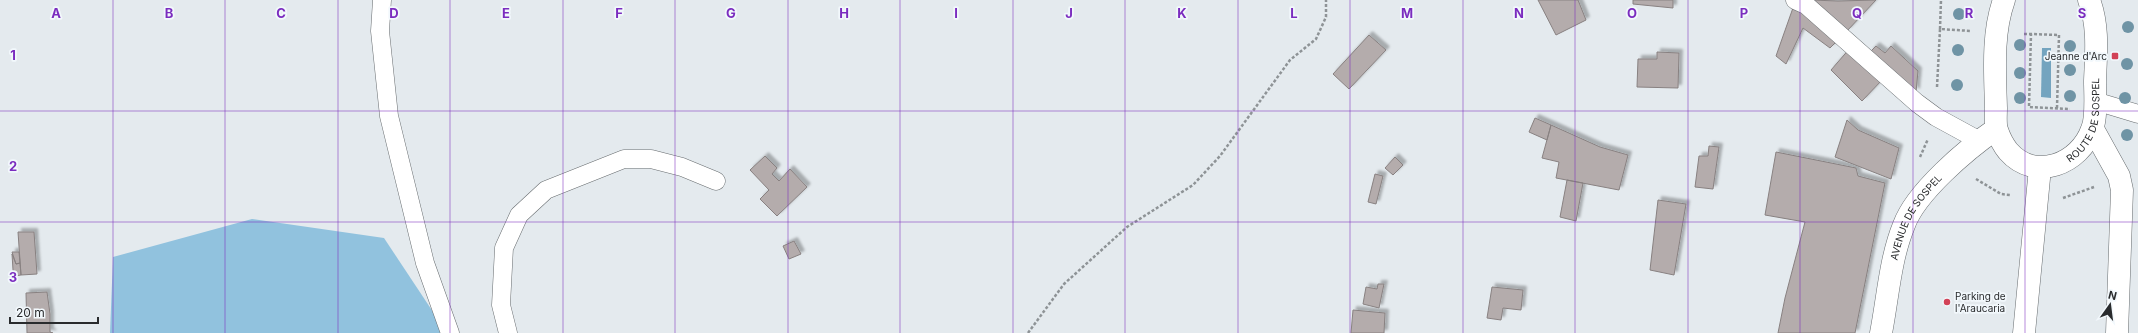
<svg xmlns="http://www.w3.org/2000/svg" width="2138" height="333" font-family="Inter,sans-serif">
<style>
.forest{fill:#91c2de}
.water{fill:#74a4bf}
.building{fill:#b4acac;stroke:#888181;filter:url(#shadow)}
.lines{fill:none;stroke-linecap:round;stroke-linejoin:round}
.service-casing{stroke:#676c6f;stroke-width:19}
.minor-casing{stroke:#676c6f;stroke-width:23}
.primary-casing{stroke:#676c6f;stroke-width:23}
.path{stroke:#8e9396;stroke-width:2.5;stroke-dasharray:3 2;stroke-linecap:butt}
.service{stroke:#fff;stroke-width:18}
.minor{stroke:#fff;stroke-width:22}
.primary{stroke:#fff;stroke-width:22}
.tree{fill:#6f94a5}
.grid{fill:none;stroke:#7b2cbf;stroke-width:1;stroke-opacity:0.55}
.poi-dot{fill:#d24257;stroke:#f2f8fc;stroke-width:1.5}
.labels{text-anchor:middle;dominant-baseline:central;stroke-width:3.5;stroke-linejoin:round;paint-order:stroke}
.poi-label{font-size:10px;fill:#292b2d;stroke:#f2f8fc;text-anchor:end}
.street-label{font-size:10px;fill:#292b2d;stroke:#f2f8fc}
.grid-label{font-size:13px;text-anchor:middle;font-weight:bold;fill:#7b2cbf;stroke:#f2f8fc;stroke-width:3.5;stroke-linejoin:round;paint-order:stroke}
</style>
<defs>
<filter id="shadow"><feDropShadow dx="3.5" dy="-3.5" stdDeviation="1" flood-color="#0004"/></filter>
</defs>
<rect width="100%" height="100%" fill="#e4eaee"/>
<!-- forest -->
<path class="forest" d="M252 219 384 238 447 333H110L113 257Z"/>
<!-- water -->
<path class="water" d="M2042 48H2051V98L2041 97Z"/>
<!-- building -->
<path class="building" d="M1538 0H1578L1586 20 1556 35Z
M1633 0H1673V8L1633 4Z
M1811 0 1838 1 1876 0 1847 31Z
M1794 5 1841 37 1830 48 1803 28 1786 64 1776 56Z
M1369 35 1386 50 1349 89 1333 74Z
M1876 46 1885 53 1891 46 1918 71 1916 92 1870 52Z
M1851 47 1883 79 1862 101 1831 70Z
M1657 52 1679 53 1678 88 1637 87 1638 59H1657Z
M1535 118 1551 125 1547 140 1529 132Z
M1847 120 1858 130 1899 148 1891 179 1835 157Z
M1551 125 1600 147 1628 155 1619 190 1556 178 1559 162 1542 158Z
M1709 146 1719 147 1713 189 1695 187 1699 156H1708Z
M1776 152 1856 168 1858 176 1885 183 1855 333H1778L1785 298 1805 222 1765 215Z
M765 156 777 168 772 174 779 181 790 169 807 187 777 216 760 199 769 190 750 170Z
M1395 157 1403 165 1393 175 1385 168Z
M1375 174 1383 176 1376 204 1368 202Z
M1567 180 1583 183 1576 221 1560 217Z
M1658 200 1686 204 1674 275 1650 270Z
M18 232H34L37 274 21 275Z
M794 241 801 254 789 259 783 246Z
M12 252H19L20 263 16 264Z
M12 254 16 264 20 263 21 275 15 276 13 270Z
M1378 284H1384L1379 308 1363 304 1366 287 1377 289Z
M1492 287 1523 290 1521 310 1503 308 1501 320 1487 318Z
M47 292 50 314V332L53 333H27L26 293Z
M1353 310 1385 313 1384 333H1351Z"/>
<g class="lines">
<defs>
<path id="service" d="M382 0 380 31 389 116 425 263 450 333
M1795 0 1806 5 1917 103 1936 117 1980 141
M2095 101 2138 114
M508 333 501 305 504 248 519 215 546 190 624 159H651L682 167 716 181"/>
<g id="minor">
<path d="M2093 129 2119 176 2122 190 2117 333"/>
<path id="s1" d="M1881 333C1888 297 1890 259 1904 225 1916 192 1967 149 1996 129"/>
</g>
<g id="primary">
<path id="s2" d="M2004 0C1992 33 1995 73 1996 108 1996 115 1995 124 1997 130 1999 136 2004 146 2008 151 2035 182 2080 164 2092 129 2097 118 2095 94 2095 81 2096 54 2099 26 2089 0"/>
<path d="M2024 333 2040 168"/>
</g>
</defs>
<!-- service casing -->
<use href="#service" class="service-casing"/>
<!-- minor casing -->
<use href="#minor" class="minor-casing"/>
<!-- primary casing -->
<use href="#primary" class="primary-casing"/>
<!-- path -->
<path class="path" d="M1940 29 1941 0
M2024 34H2031
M1937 87 1940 29 1971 31
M2057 108 2059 35 2031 34 2029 107 2070 109
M1920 157 1928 139
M1976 179 2001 194 2010 195
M2063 198 2094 187
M1028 333 1064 284 1127 227 1193 185 1220 156 1290 60 1316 39 1326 17V0"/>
<!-- service -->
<use href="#service" class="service"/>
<!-- minor -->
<use href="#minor" class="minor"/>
<!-- primary -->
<use href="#primary" class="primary"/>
</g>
<!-- trees -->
<g class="tree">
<circle cx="1959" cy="14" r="6"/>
<circle cx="2128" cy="27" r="6"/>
<circle cx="2020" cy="45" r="6"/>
<circle cx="2070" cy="46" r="6"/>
<circle cx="1958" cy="50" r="6"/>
<circle cx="2127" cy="64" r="6"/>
<circle cx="2070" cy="70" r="6"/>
<circle cx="2020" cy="73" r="6"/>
<circle cx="1957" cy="85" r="6"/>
<circle cx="2070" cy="96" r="6"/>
<circle cx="2020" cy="98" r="6"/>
<circle cx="2125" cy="98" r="6"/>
<circle cx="2127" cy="135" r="6"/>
</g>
<!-- grid -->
<path class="grid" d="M113 0V333M225 0V333M338 0V333M450 0V333M563 0V333M675 0V333M788 0V333M900 0V333M1013 0V333M1125 0V333M1238 0V333M1350 0V333M1463 0V333M1575 0V333M1688 0V333M1800 0V333M1913 0V333M2025 0V333M0 111H2138M0 222H2138"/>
<!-- markers -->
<g class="poi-dot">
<rect x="2111" y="52" width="8" height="8" rx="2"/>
<circle cx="1947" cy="302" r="4"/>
</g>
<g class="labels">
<!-- poi labels -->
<g class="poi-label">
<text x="2107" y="56">Jeanne d'Arc</text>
<text x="1955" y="296" text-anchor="start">Parking de<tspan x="1955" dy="12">l'Araucaria</tspan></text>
</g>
<!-- street labels -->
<g class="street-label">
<text stroke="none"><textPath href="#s2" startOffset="266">ROUTE DE SOSPEL</textPath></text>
<text stroke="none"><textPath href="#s1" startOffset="123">AVENUE DE SOSPEL</textPath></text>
</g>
</g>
<g class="grid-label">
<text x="56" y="18">A</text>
<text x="169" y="18">B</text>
<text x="281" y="18">C</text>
<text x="394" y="18">D</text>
<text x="506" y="18">E</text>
<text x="619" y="18">F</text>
<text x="731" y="18">G</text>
<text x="844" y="18">H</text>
<text x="956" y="18">I</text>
<text x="1069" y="18">J</text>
<text x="1182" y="18">K</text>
<text x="1294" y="18">L</text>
<text x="1407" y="18">M</text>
<text x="1519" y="18">N</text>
<text x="1632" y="18">O</text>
<text x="1744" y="18">P</text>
<text x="1857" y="18">Q</text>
<text x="1969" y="18">R</text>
<text x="2082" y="18">S</text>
<text x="13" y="60">1</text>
<text x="13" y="171">2</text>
<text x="13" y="282">3</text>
</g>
<!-- north arrow -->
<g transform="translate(2110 305) rotate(14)" stroke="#f2f8fc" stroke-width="3" paint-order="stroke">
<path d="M0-3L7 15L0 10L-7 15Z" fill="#292b2d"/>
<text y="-6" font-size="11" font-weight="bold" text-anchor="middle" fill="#292b2d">N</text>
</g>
<!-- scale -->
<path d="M10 317v6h88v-6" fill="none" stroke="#292b2d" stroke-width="2"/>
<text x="16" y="317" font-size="12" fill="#292b2d" stroke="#f2f8fc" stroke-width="3" paint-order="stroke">20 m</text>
</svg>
